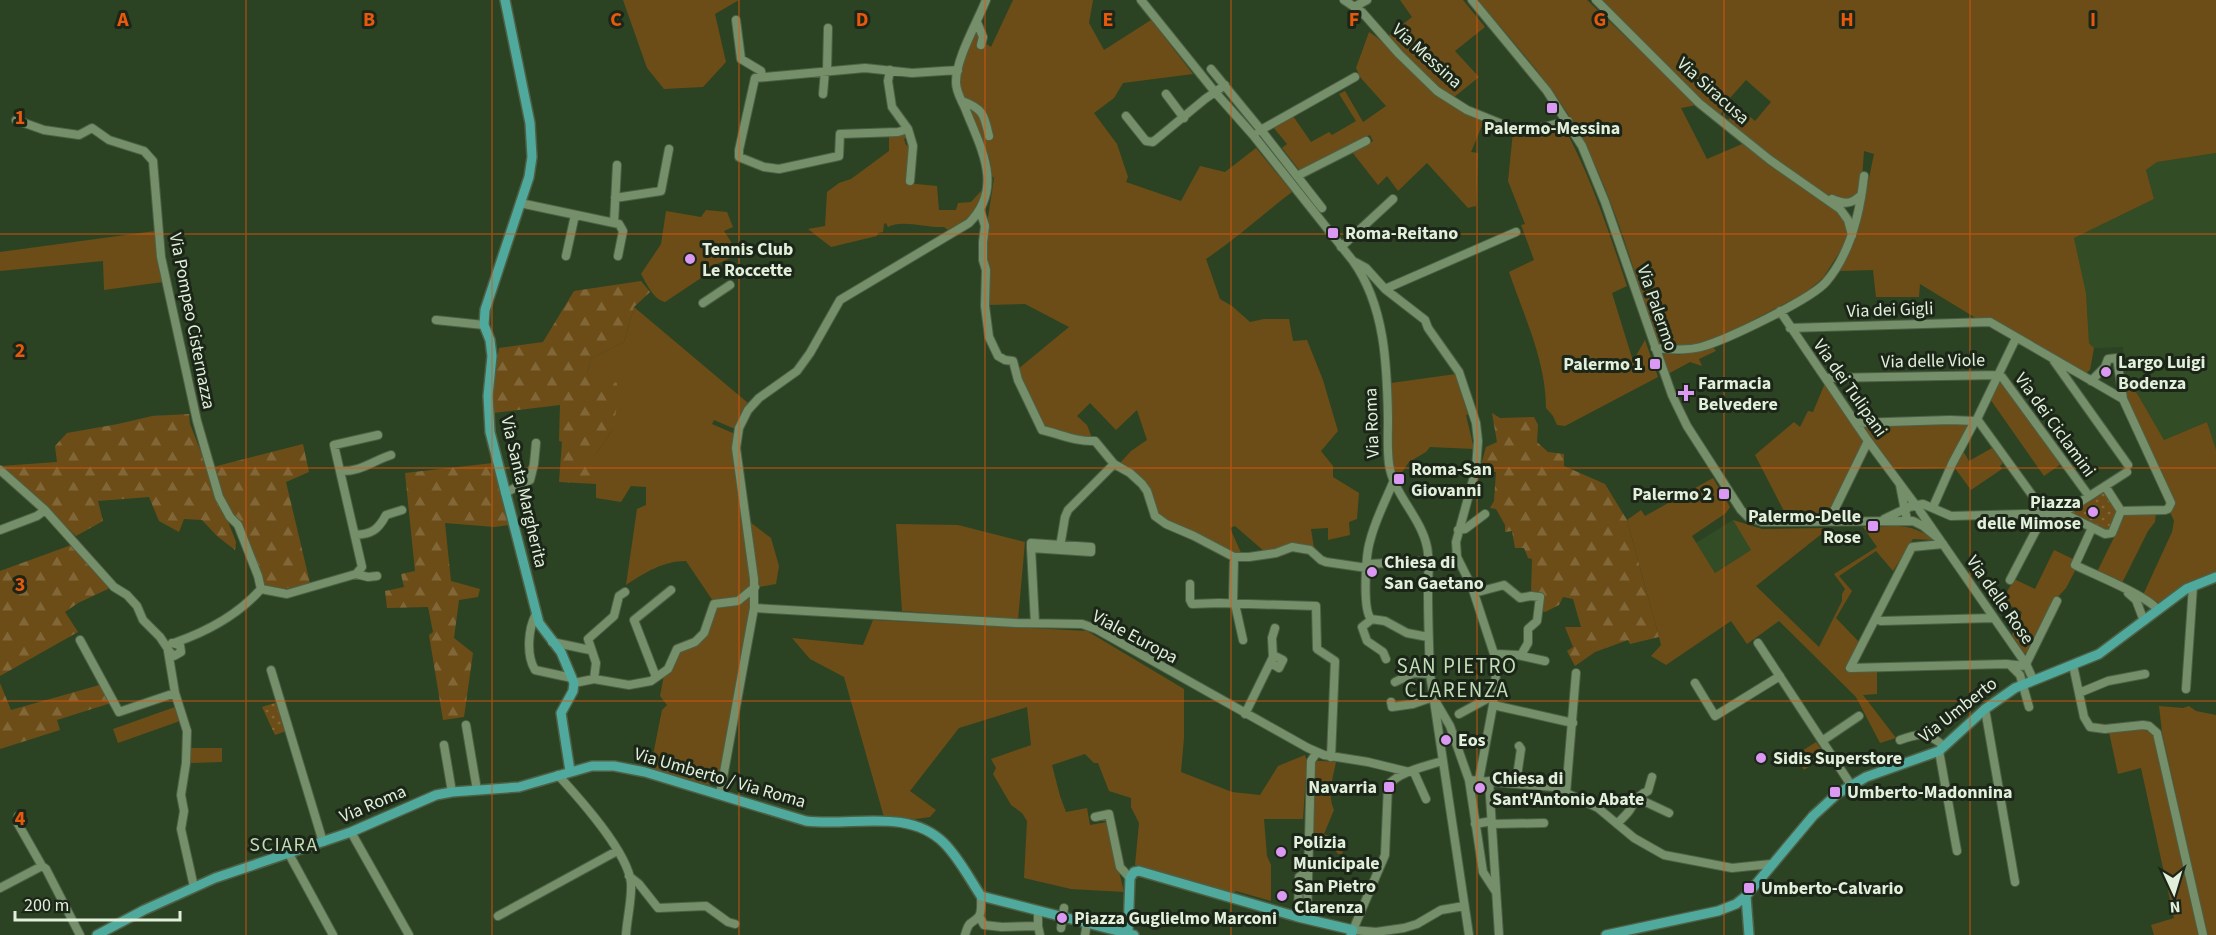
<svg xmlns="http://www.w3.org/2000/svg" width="2216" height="935" font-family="'Source Sans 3',sans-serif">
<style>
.built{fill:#324d26}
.grass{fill:#6c4d17}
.forest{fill:url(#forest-firs)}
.garden{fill:url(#garden-dots)}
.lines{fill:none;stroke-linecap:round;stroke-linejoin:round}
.minor-casing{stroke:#4d6045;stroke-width:10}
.major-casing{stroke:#4d6045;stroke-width:12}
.minor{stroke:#758f6b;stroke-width:8}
.major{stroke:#4fa99d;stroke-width:9}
.grid{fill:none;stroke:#e8590c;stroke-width:1.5;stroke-opacity:0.55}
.poi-dot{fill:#dc99f4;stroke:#1c2618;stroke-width:2}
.labels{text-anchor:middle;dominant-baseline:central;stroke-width:6;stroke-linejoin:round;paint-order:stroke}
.street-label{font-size:18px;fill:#e1efdb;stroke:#1c2618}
.poi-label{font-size:18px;font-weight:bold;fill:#e1efdb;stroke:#1c2618;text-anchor:start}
.neighbourhood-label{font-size:20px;letter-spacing:1.5px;fill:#c1ddb7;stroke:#1c2618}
.quarter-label{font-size:21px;letter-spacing:1.5px;fill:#c1ddb7;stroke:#1c2618}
.grid-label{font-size:20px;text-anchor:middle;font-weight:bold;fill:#e8590c;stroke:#1c2618;stroke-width:6;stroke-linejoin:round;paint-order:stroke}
</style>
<defs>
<pattern id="forest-firs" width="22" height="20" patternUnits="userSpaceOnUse" patternTransform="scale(1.5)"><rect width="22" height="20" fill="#6c4d17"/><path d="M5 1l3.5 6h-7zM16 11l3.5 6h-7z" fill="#816738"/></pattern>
<pattern id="garden-dots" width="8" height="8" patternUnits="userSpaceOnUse" patternTransform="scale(1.5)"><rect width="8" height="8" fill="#6c4d17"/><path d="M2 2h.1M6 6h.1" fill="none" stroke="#816738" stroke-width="1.8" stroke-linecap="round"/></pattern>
</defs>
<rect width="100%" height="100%" fill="#2c4323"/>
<!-- built -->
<path class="built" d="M2216 153V450L2207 422 2164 440 2138 395 2124 377 2123 347 2094 348 2089 343 2086 293 2074 238 2154 199 2146 170 2157 162Z
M1733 520 1751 550 1715 573 1696 543Z"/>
<!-- grass -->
<path class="grass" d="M623 0H739L715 14 726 62 703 87 664 89 647 68Z
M1013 0H1093L1089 23 1104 50 1151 20 1193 74 1123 83 1114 98 1094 113 1117 144 1128 177 1126 182 1181 201 1200 166 1225 172 1256 148 1292 192C1263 214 1236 239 1206 259L1220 299 1232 306 1250 322 1264 319H1289L1293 341 1307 340 1323 380 1338 431 1321 451 1333 466V477L1359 493 1357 519 1349 522 1350 535 1328 540V528L1311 529 1314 548 1265 552 1235 526 1230 528 1242 555 1230 553 1164 520 1156 510 1148 487 1143 479 1120 463 1131 451 1147 440 1137 410 1116 430 1090 403 1077 416 1087 425 1092 438C1077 441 1052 436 1040 424L1018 369 1069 327 1025 304 987 305 985 261 987 224 994 178 992 176 990 161 967 105 980 113 987 138 989 140 992 138C992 121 984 113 971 104 971 103 965 99 964 98 953 82 969 48 976 29L980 36 978 46 982 49 985 43 991 47Z
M1400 0H1463L1485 27 1455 51 1479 77 1453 98 1444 93 1387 37 1412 17Z
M1478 0H1587L1697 105 1681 108 1707 159 1742 144 1779 171 1836 208 1846 221 1848 239 1823 278 1804 294 1724 335 1699 345H1658C1633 270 1612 187 1571 119 1545 76 1509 38 1478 0Z
M1600 0H2216V153L2157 162 2146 170 2154 199 2074 238 2086 293 2089 343 2094 348 2090 370 2085 374 1979 320 1920 284 1919 297H1876L1873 270 1838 271 1852 246 1859 227 1874 154 1864 151 1861 192C1857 197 1851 200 1845 200 1820 200 1748 139 1727 121L1740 108 1755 121 1771 102 1746 80 1730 98 1731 100 1720 115 1700 98Z
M1369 32C1382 40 1390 50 1401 60 1426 83 1453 105 1484 121L1471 152 1478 153 1476 206 1468 208 1427 163 1398 191 1387 176 1378 185 1352 152 1373 141 1370 135 1300 171 1282 148 1287 144 1273 127 1293 116 1311 142 1329 132 1332 135 1356 121 1339 94 1345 91 1363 122 1386 106 1360 77 1356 68Z
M1564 127C1591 177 1609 232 1627 286L1612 293 1633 361 1645 340 1658 377 1565 426 1557 425 1553 416 1546 408C1546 361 1524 316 1509 272L1534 260 1521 225 1525 224 1508 181 1513 132 1536 133Z
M903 133 908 136 904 139 906 145 909 146 906 183 937 186 939 210H956L958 203 971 202 981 191 984 194C978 213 964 221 948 230L944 227C927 228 901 219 888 227L886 223 884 224 883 232 878 233 877 236 831 247 808 229 825 226 827 192 839 183 851 179 889 151V134Z
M706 210 727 212 733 227 724 231 739 254 715 265 716 268 665 302C653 299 647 284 641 274L661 244 666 211 701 217Z
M155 231 163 282 104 290 103 261 0 271V252Z
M634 307 748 403 743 410 735 429 714 420 712 424 735 434 733 462 753 585 736 598 713 601 686 561C663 561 646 572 626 585L637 509 646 505V487L631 486 621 502 596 498V454L613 429V421L587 374 591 358 624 342Z
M1712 346 1716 351 1699 359 1702 366 1690 362 1668 374 1661 352 1679 355Z
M1456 374 1468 415H1466L1474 449 1430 447 1426 452 1409 462 1398 478 1393 463 1391 383Z
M2124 377 2138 395 2164 440 2207 422 2216 450V574L2186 584 2163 603H2159L2143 595 2172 532 2174 521 2170 512 2173 505 2125 399Z
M1999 382H2001L2061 464 2044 476 1990 399Z
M1825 383 1865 441 1829 516 1787 517 1755 455 1794 422 1800 427 1808 411 1813 412Z
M1966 423 1970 426 1948 468 1893 469 1862 427Z
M1992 448 2003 463 2000 466 2002 469 1971 490 1954 467 1963 451 1969 461Z
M1713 478 1730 507 1726 513 1692 536 1715 573 1751 550 1733 520 1762 529 1829 528 1756 586 1819 647 1842 601V594L1845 589 1834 574 1877 547 1863 527C1890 527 1911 521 1933 540L1913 539 1893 571 1876 551 1839 576 1852 591 1836 618 1860 643 1845 671 1877 670V694L1863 695 1896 738 1880 743 1856 697 1779 621 1747 644 1731 621 1666 665 1651 656 1661 645 1659 637 1627 520 1641 510 1645 516Z
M2156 513 2155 522 2148 531 2121 585 2097 572 2125 515Z
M750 522 771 538 779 566 776 584 759 587Z
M896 524 958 525 1025 542 1018 620 902 611Z
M2054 550 2073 559 2076 569 2066 588 2055 600 2028 654 2024 653 2012 635 2022 612 2002 601 2014 579 2035 589Z
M748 593 751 596 749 619 718 780 709 785 655 770 651 765 662 710 667 705 660 696 664 675 677 653 697 643 716 605Z
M873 620 1087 631 1184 689V738L1181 772 1232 792 1260 795 1278 766 1305 755 1307 762 1303 819H1264L1267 856 1271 865V901L1236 891 1232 894 1135 865 1139 823 1131 807V798L1109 791 1098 763H1094L1085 754 1052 765 1060 796 1066 812 1087 808 1090 825 1107 822 1124 892 1071 889 1024 878 1027 821 1022 813 1011 805 993 774 996 768 991 759 1031 745 1027 707 959 728 910 791 936 810 930 817 916 819 884 817 844 677 810 659 792 638 863 645Z
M2159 706 2183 708 2189 706 2196 711 2216 715V935H2207L2162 732Z
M175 707 180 721 118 743 113 729Z
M2142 729 2152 733 2156 740 2200 935H2154L2151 925 2174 918 2141 768 2118 774 2109 732Z
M1816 742 1826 756 1804 770 1794 756Z
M191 748H222V762L191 763Z
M1322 761 1336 762C1333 777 1327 795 1334 810L1324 834 1345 842 1342 854H1338L1332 847 1321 846 1316 841H1312L1314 765 1317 761Z"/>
<!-- forest -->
<path class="forest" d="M641 281 650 292 634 307 624 342 591 358 587 374 617 383 618 399 613 429 596 454 597 484 559 482 562 442 559 441 560 405 493 413 492 396 499 348 543 342 574 291Z
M1492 413 1500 418 1534 417 1538 425 1537 442 1548 452 1564 454V466L1605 484 1627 520 1659 637 1630 644 1628 640 1595 652 1575 666 1567 651 1573 647 1565 627H1581L1573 599 1563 597 1559 605 1545 612 1542 611 1543 595 1531 594 1532 559 1528 558 1524 548H1515L1512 531 1505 532V525L1496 509 1490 508 1494 501 1496 472H1479L1486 447 1497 442Z
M189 414 190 424 236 542 235 550 217 536 202 520 184 519 179 532 159 521 149 497 98 501 103 521 76 536 1 466 57 462 55 446 67 433 118 424 152 416Z
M303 444 309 472 286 482 310 583C292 588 282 592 264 585L229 511 213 467Z
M493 463 509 525 495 527 445 523 451 581 480 589 478 597 459 600 454 638 473 653 464 717 443 720 429 635 433 632 428 607 387 608 385 591 404 587 401 574 415 571 405 473Z
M74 544 110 588 78 603 65 612 78 632 0 676V571Z
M0 683 11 710 103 684 111 703 57 720 60 730 0 749Z"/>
<!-- garden -->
<path class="garden" d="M2102 492H2105L2117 511 2110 529 2106 531 2072 513V511Z
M278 702 286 731 275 735 262 707Z"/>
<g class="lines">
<defs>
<path id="minor" d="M1141 0 1215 92 1253 135 1353 261C1385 306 1387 365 1388 418 1388 433 1387 449 1389 464 1393 494 1421 517 1427 547 1430 561 1428 577 1428 592 1428 620 1429 647 1430 674L1469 935
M1344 0 1362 12 1399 54 1437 91 1467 110 1514 129 1540 128 1568 121
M1472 0 1547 91 1582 146 1605 202 1672 395 1687 426 1741 510 1748 517 1762 522 1913 521 1923 526 1939 539
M1596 0 1699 103 1770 160 1840 209 1848 220 1852 235
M1354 7 1367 0
M736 20 741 59 761 71 762 77
M977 22 983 37 981 45
M1211 69 1261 130 1322 208
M890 70 888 81 892 107 908 129 898 132 840 134 839 156 779 169 764 167 739 157V150L755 78 865 68 912 73 958 70
M827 71 828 28
M823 94 825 71
M1166 94 1184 118
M962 101C984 109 984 115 989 136
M1126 116 1146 141 1153 142 1205 99 1225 85
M16 120 44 130 79 135 92 128 109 140 144 151 153 161 161 257 197 421 219 497 230 517 238 525 258 576 261 589
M908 129 913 146 910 181
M1259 131 1355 77
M1297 176 1366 141
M615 198 661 191 669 149
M1832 199C1844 204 1851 205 1861 195
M520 203 619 224 623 231 618 256
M980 210 985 226 983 242V260L986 270 985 306 989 337 998 356 1005 360 1013 361 1018 380 1042 430C1060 434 1076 442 1095 441L1114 464 1130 473 1142 484 1147 491 1155 516 1166 524 1194 536 1234 557H1249L1276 553 1292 547 1310 550 1321 560 1326 562 1367 568
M614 223 617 165
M1341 247 1393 199
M566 256 575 215
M1355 262 1366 268 1385 289 1425 320 1428 328 1459 372 1476 423 1478 441 1476 469 1456 542 1457 557 1472 587 1497 663 1493 705 1479 780
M1385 289 1516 232
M703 303 730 285
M1780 311 1868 441 1917 507
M436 320 484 325
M1790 328 1990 322 2123 399 2171 503 2168 509 2165 510 2121 511
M1655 348C1670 349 1686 351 1701 347 1726 340 1810 300 1826 282 1851 253 1860 213 1864 176
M2054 361 2128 465
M1999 375 2002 377 2089 496
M1826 378 1999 375
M2091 381 2105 367 2108 359 2117 358 2123 399
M1856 423 1950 420 1975 421 1977 419
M0 470 45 510 114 587 127 595 137 606 143 620 160 637 168 649
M340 471C361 472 372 461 391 455
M1394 480C1386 500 1375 520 1370 541 1366 554 1362 609 1371 619L1385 621 1407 633 1428 637
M1900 485 1905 511
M2105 486 2121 511 2112 533 2105 534 2063 513 2127 472
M505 493 530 480 534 464 536 443
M1912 506 1923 504 1951 516 2063 513
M1933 507 1952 464 1975 421
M1920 511 2026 664 2033 679
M1884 519 1909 507
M1829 521 1868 441
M1911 521 1907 519 1905 511 1909 507 1915 506
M2092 528 2075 565C2095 575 2146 595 2158 610
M0 530 37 516 45 510
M1458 530 1465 529 1485 514
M355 535C372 534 378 530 386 515L402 510
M1943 544 1912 547 1850 668 2006 664 2027 666
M1060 547 1065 517 1068 510 1114 464
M1031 548 1091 552V547L1031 543V548L1035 623
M1368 564 1428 561
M356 574 368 577 377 576
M2010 580 2045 513 1977 419 2016 338
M1190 584V600L1192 604 1219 603 1316 606 1317 649 1335 661 1331 757
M1474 593 1504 585 1520 598 1531 596 1540 597 1537 621 1528 629V643L1521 655
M2128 593 2136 600 2144 621
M1233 603 1234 557
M1235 604 1243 640
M754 608 1016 623 1082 624 1096 629 1308 748 1324 755 1368 762 1409 772
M536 614C528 629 526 655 535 670L572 678
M1372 619 1362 627 1367 641 1383 652 1386 659
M1875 619 1881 621 1993 618
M80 640 119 712 175 693
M552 642 590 650
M174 643C206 632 238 615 261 589L287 594 356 574 362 567 334 445 378 435
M1758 643 1851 785
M168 650 174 656 181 652 180 645 172 643
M168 651 175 693 187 731 186 763 181 795 184 811 181 829 194 887
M1496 654 1518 655 1545 661
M1271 663 1279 668 1283 660 1273 655
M2026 664 2057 601
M2010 665 2020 675 2029 707
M2073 665 2084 717 2090 727 2105 729 2143 725 2149 726 2157 733 2203 935
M271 670 323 842
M656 677 634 620 671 590
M594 679 596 663 588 639 614 616 619 596 625 592
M1395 682 1414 673 1430 674
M574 683 594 679 629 685 651 681 668 669 677 649 695 642 704 633 714 604 738 601 755 587
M1695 683 1715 716 1780 676
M2186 689 2193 586
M2079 693 2108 681 2145 674
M1391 702 1392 707 1413 704 1433 697 1450 726 1469 780 1483 872 1496 892
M1493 705 1573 723
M1985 709 2015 882
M1245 714 1273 657 1272 638 1275 628
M1459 714 1494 695
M466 725 477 790
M1900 740C1919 733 1927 732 1944 746
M1822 741 1859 716
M444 745 452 792
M1939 751 1957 851
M1442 761C1424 767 1401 771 1388 785L1385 855 1353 930 1376 932 1404 928 1417 924 1441 910 1464 906
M1413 770 1426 799
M558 775C579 798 628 852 631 883 632 900 627 918 626 935
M1469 780 1554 787 1598 808 1634 838 1664 855 1732 868 1771 864
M1489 781 1499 935
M1516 783 1521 749 1519 746
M1566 793 1576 673
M720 794 754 608V579L736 448 739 428 748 410 759 398 797 371 810 353 840 300 969 223C1005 187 980 147 965 108 961 99 956 92 956 82 956 58 977 23 986 0
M1637 798 1669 813
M21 815 18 816 17 822 42 866
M1095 817 1109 814 1120 867 1130 878
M1475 824 1492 821
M1492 824 1544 823
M1617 824C1621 819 1628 814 1631 808 1636 800 1638 795 1648 791L1652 777
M351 832 409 935
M289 854 333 935
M629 876 639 884 658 908 706 906 728 922 735 924
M0 888 42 866 46 869 80 935
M498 916 617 851
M979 916 984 925 1002 927 1038 926V911
M1298 917 1299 877 1307 872
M1307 919 1311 761 1317 752
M1038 926 1040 935
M1061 928 1064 908
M965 935C970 918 971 926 979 916 982 912 981 901 981 896
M1085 935 1087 923"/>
<path id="major" d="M505 0 530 123 532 157 529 177 485 310 484 325 490 340 492 356 488 396 490 432 539 623 561 652 574 683 573 691 561 713 570 771
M1746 896 1749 935
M1128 933 1130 878 1134 872 1139 871 1298 917 1353 930 1351 935
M97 935 144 910 215 878 351 832 436 795 452 792 519 787 592 766H614L645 772 806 821C850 827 908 807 944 843 959 858 969 878 981 896L1134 935
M1606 935 1718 911 1736 904 1746 896 1813 816 1837 794 1866 777 1939 751 1985 709 2015 688 2099 654 2186 589 2216 577"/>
</defs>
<!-- minor casing -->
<use href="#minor" class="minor-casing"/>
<!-- major casing -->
<use href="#major" class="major-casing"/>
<!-- minor -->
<use href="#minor" class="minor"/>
<!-- major -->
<use href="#major" class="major"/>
</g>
<!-- grid -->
<path class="grid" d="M246 0V935M492 0V935M739 0V935M985 0V935M1231 0V935M1477 0V935M1724 0V935M1970 0V935M0 234H2216M0 468H2216M0 701H2216"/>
<!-- markers -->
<g class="poi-dot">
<rect x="1546" y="102" width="12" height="12" rx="3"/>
<rect x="1327" y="227" width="12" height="12" rx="3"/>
<circle cx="690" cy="259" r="6"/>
<rect x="1649" y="358" width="12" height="12" rx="3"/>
<circle cx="2106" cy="372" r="6"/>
<path d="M1683 384h6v6h6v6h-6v6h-6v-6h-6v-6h6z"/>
<rect x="1393" y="473" width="12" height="12" rx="3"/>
<rect x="1718" y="488" width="12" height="12" rx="3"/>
<circle cx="2093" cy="512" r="6"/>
<rect x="1867" y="520" width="12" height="12" rx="3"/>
<circle cx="1372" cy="572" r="6"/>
<circle cx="1446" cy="740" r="6"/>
<circle cx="1761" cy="758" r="6"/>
<rect x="1383" y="781" width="12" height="12" rx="3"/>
<circle cx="1480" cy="788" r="6"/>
<rect x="1829" y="786" width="12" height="12" rx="3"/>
<circle cx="1281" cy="852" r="6"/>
<rect x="1743" y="882" width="12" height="12" rx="3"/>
<circle cx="1282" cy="896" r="6"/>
<circle cx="1062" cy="918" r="6"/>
</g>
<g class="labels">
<!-- street labels -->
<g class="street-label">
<text transform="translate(1427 56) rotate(42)">Via Messina</text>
<text transform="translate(1713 91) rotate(42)">Via Siracusa</text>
<text transform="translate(1657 308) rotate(71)">Via Palermo</text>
<text transform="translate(1890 310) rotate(-2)">Via dei Gigli</text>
<text transform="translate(192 321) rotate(79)">Via Pompeo Cisternazza</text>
<text transform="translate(1933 361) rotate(-1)">Via delle Viole</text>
<text transform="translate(1850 388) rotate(55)">Via dei Tulipani</text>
<text transform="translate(1372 423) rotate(-92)">Via Roma</text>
<text transform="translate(2055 425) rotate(54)">Via dei Ciclamini</text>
<text transform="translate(524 492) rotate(77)">Via Santa Margherita</text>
<text transform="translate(2000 600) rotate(55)">Via delle Rose</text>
<text transform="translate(1135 637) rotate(28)">Viale Europa</text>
<text transform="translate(1958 710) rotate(-38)">Via Umberto</text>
<text transform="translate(720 778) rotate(16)">Via Umberto / Via Roma</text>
<text transform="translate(373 804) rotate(-23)">Via Roma</text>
</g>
<!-- poi labels -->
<g class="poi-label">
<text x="1552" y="128" text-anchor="middle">Palermo-Messina</text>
<text x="1345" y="233">Roma-Reitano</text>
<text x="702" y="249">Tennis Club<tspan x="702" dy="21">Le Roccette</tspan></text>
<text x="2118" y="362">Largo Luigi<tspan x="2118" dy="21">Bodenza</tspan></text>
<text x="1643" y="364" text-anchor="end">Palermo 1</text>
<text x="1698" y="383">Farmacia<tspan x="1698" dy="21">Belvedere</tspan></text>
<text x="1411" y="469">Roma-San<tspan x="1411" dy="21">Giovanni</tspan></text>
<text x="1712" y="494" text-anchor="end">Palermo 2</text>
<text x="2081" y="502" text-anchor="end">Piazza<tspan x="2081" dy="21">delle Mimose</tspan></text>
<text x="1861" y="516" text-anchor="end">Palermo-Delle<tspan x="1861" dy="21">Rose</tspan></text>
<text x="1384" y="562">Chiesa di<tspan x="1384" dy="21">San Gaetano</tspan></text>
<text x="1458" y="740">Eos</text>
<text x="1773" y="758">Sidis Superstore</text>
<text x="1492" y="778">Chiesa di<tspan x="1492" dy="21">Sant'Antonio Abate</tspan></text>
<text x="1377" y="787" text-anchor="end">Navarria</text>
<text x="1847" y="792">Umberto-Madonnina</text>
<text x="1293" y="842">Polizia<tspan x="1293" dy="21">Municipale</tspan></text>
<text x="1294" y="886">San Pietro<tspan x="1294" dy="21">Clarenza</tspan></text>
<text x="1761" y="888">Umberto-Calvario</text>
<text x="1074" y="918">Piazza Guglielmo Marconi</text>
</g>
<!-- neighbourhood labels -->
<g class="neighbourhood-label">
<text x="284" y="845">SCIARA</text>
</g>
<!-- quarter labels -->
<g class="quarter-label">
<text x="1457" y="666">SAN PIETRO<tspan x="1457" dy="24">CLARENZA</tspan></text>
</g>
</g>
<g class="grid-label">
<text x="123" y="26">A</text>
<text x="369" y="26">B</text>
<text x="616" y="26">C</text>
<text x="862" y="26">D</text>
<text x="1108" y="26">E</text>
<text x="1354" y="26">F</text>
<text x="1600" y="26">G</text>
<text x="1847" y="26">H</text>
<text x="2093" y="26">I</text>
<text x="20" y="124">1</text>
<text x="20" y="357">2</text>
<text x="20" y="591">3</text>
<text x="20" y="825">4</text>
</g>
<!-- north arrow -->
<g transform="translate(2174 893) rotate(176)" stroke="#1c2618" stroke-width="4.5" paint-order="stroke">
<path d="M0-4.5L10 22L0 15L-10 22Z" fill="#e1efdb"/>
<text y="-9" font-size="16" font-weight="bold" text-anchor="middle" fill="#e1efdb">N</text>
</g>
<!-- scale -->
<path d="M15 911v9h165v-9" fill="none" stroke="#e1efdb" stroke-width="3"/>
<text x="24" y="911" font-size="18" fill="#e1efdb" stroke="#1c2618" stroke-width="4.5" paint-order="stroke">200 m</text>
</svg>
